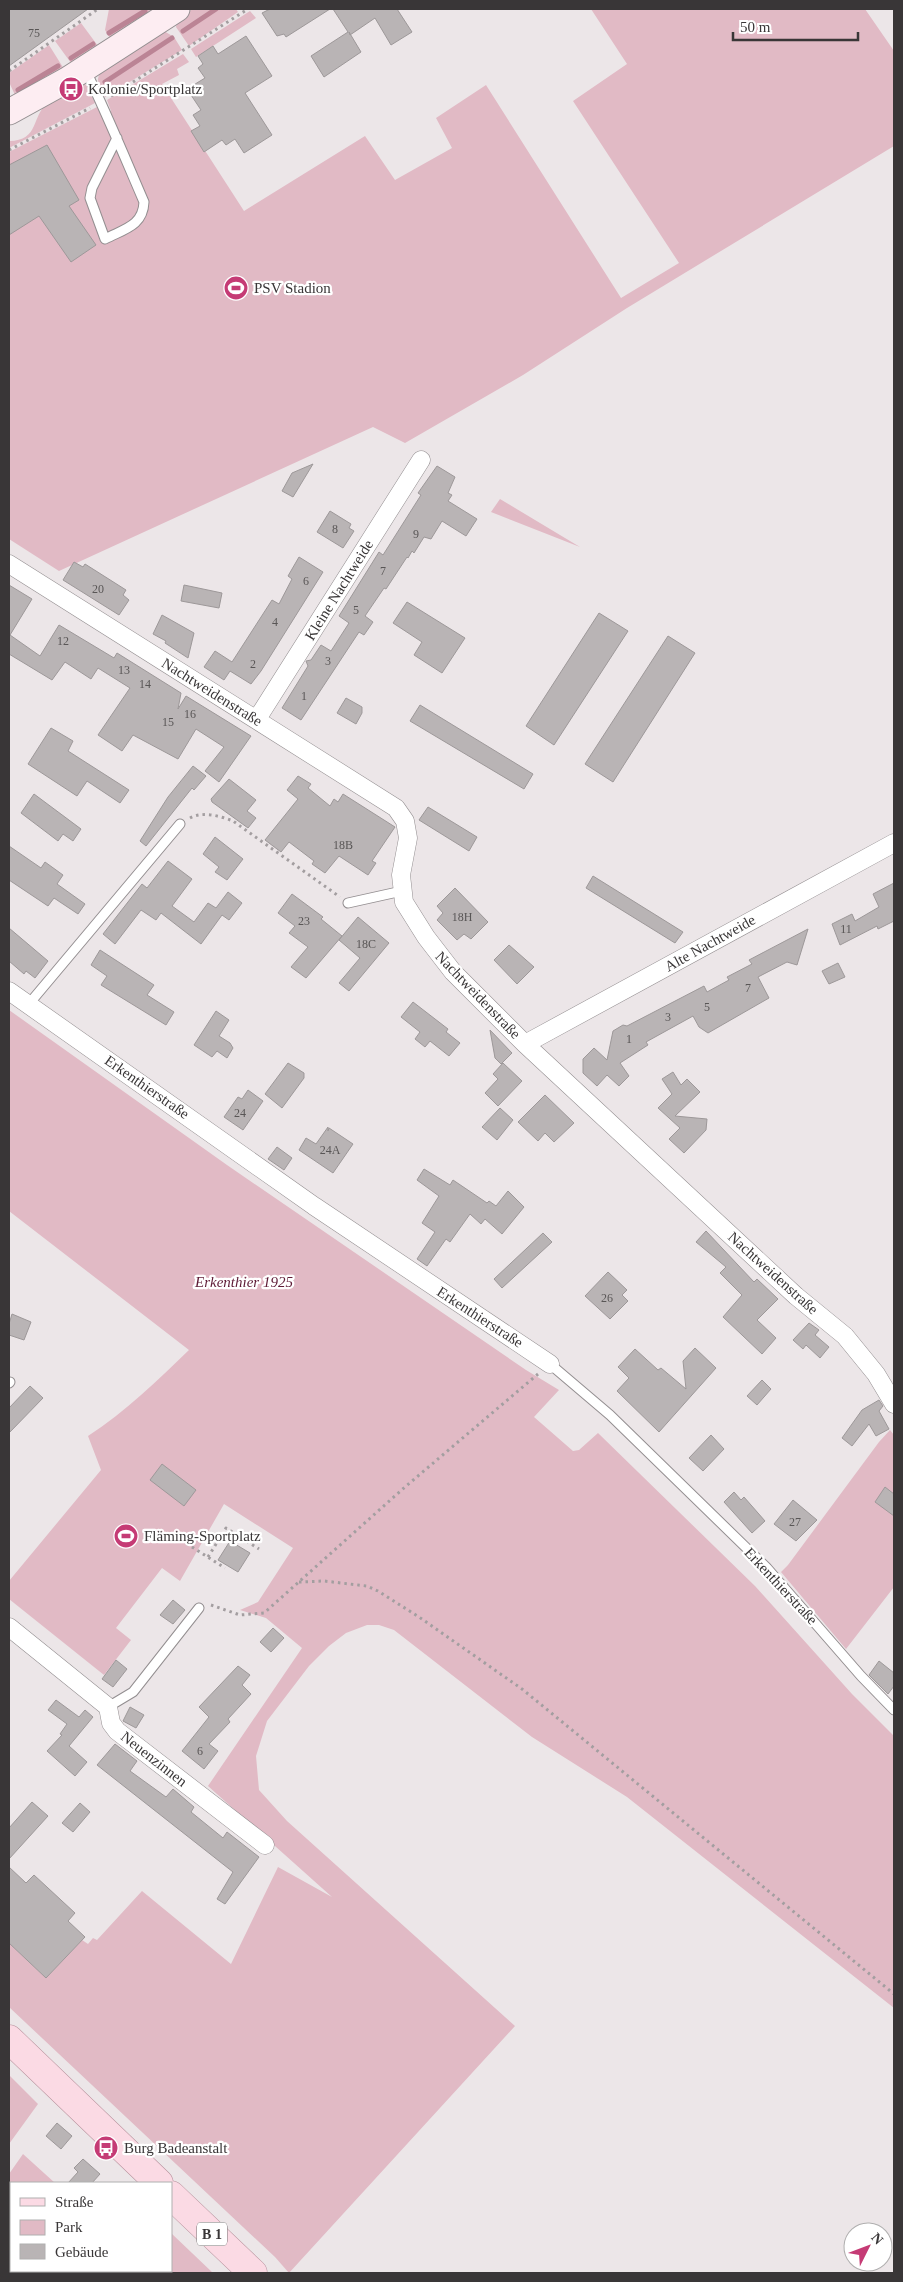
<svg xmlns="http://www.w3.org/2000/svg" width="903" height="2282" font-family="'Times New Roman',serif">
<style>
.green{fill:#e1bac5}
.lines{fill:none;stroke-linecap:round;stroke-linejoin:round}
.stream{stroke:#bb8495;stroke-width:5}
.building{fill:#b9b4b5;stroke:#9d9899}
.lane-casing{stroke:#938e90;stroke-width:11}
.street-casing{stroke:#938e90;stroke-width:19}
.secondary-casing{stroke:#938e90;stroke-width:27}
.primary-casing{stroke:#b6919c;stroke-width:29}
.path{stroke:#a39ea0;stroke-width:3;stroke-dasharray:2.5 4;stroke-linecap:butt}
.lane{stroke:#fff;stroke-width:9}
.street{stroke:#fff;stroke-width:18}
.secondary{stroke:#fdedf2;stroke-width:25}
.primary{stroke:#fbdae4;stroke-width:28}
.labels{text-anchor:middle;dominant-baseline:central;stroke-width:4.5;stroke-linejoin:round;paint-order:stroke}
.number-label{font-size:12px;fill:#595656}
.shield{fill:#fff;stroke:#747273;stroke-width:1}
.shield-label{font-size:14px;font-weight:bold;fill:#393637}
.poi-label{font-size:15px;fill:#393637;stroke:#fff;text-anchor:start}
.street-label{font-size:15px;fill:#393637;stroke:#fff}
.park-label{font-size:15px;font-style:italic;fill:#5e1b36;stroke:#fff}
</style>
<rect width="100%" height="100%" fill="#ece6e8"/>
<!-- green -->
<path class="green" d="M109 9H149L151 12 110 38 105 30Z
M192 9H236L238 12 189 46 176 27 177 22Z
M591 9H865L894 51V146L627 308 523 375 405 443 373 427 59 571 9 539V208L19 202 9 175V152L97 107 102 116 111 111 107 100 183 54 189 62 177 69 179 75 162 84 244 211 365 136 395 180 452 148 436 118 486 85 621 298 679 263 573 101 627 64Z
M250 11 256 18 196 57 191 49Z
M81 23 98 46 71 63 55 41Z
M164 31 174 37 182 50 105 97C102 92 98 86 98 79 99 64 150 39 164 31Z
M49 45 64 69 15 95 9 82V73Z
M83 82 87 86 95 103 9 148V141C40 141 31 115 48 103 58 95 71 89 83 82Z
M500 499 580 547 491 512Z
M9 1010 227 1165 526 1370 559 1390 534 1417 573 1451 579 1450 598 1433 755 1586 852 1694 894 1736V2008L627 1797 532 1737 394 1630 379 1625H367L346 1633 329 1646 309 1666 267 1721 256 1756 259 1790 287 1821 515 2026 289 2273 275 2257 9 2007V1943L46 1978 82 1940 88 1944 93 1938 97 1940 142 1891 231 1964 278 1867 332 1897 208 1786 302 1648 266 1618 240 1610 258 1602 293 1548 224 1504 180 1581 162 1568 116 1628 131 1640 104 1675 9 1599V1581L101 1470 88 1436C126 1411 157 1381 189 1350L9 1211Z
M890 1430 894 1435V1587L846 1649 781 1572 788 1565 879 1442Z
M9 2075 38 2104 9 2144Z
M23 2154 55 2183H11V2271H171V2233L213 2273H9V2174Z"/>
<g class="lines">
<!-- stream -->
<path class="stream" d="M183 31 216 9
M109 33 145 11
M71 58 93 44
M105 82 172 38
M18 90 58 66"/>
</g>
<!-- building -->
<path class="building" d="M9 9H88L9 66Z
M270 9H330L286 37 284 34 277 36 262 13Z
M333 9H397L412 32 391 45 375 18 350 35 349 32 361 52 324 77 311 56 348 32Z
M246 36 272 76 245 93 272 135 244 153 235 139 226 145 222 140 204 152 191 131 200 126 193 115 201 110 187 89 205 78 198 68 203 64 198 56 213 46 218 54Z
M47 145 79 200 69 206 96 245 71 262 39 216 9 235V165Z
M313 464 293 497 282 491 292 473Z
M437 466 455 477 448 493 452 495 448 501 477 519 466 536 442 521 431 539 424 537 414 553 412 551 408 558 407 557 386 589 384 588 365 616 373 622 364 635 359 632 301 720 282 708 308 666 306 661 311 660 321 645 331 651 349 623 339 616 379 552 383 555 421 495 418 493Z
M330 511 351 524 349 528 354 531 343 548 317 532Z
M299 557 323 572 261 671 251 684 230 671 224 680 204 667 215 651 232 662 272 600 279 604 292 579 288 576Z
M74 562 83 567 85 564 126 590 123 595 129 600 119 615 63 580Z
M9 585 32 599 10 635 40 656 59 625 114 658 117 653 181 693 178 709 186 696 251 736 219 782 205 771 224 747 196 729 178 759 133 735 122 751 98 735 130 688 98 668 91 679 65 662 52 680 9 654Z
M184 585 222 593 219 608 181 601Z
M407 602 465 638 442 673 414 655 422 642 393 623Z
M599 613 628 631 554 745 526 726Z
M162 615 194 633 188 658 165 643 166 641 153 634Z
M668 636 695 653 613 782 585 764Z
M346 698 362 707V713L356 724 337 713Z
M420 705 533 774 524 789 410 721Z
M51 728 73 741 68 751 129 790 120 803 87 781 77 796 28 764Z
M193 766 206 776 194 790 192 788 146 846 140 841 168 797Z
M298 776 311 784 308 788 330 806 334 799 338 802 343 794 395 827 372 861 376 863 368 875 339 856 325 873 312 864 314 861 289 842 281 852 265 840 298 799 287 790Z
M229 779 256 800 247 811 256 818 248 828 212 802 211 799Z
M34 794 81 829 73 841 63 834 58 841 21 813Z
M428 807 477 837 469 851 419 820Z
M215 837 243 859 227 880 215 872 219 867 203 854Z
M9 846 41 868 45 862 63 875 57 884 85 904 78 914 54 898 48 906 9 880Z
M168 861 192 879 172 906 194 922 208 903 216 908 228 892 242 903 229 920 222 915 201 944 161 913 156 920 141 910 115 944 103 934 142 884 147 888Z
M593 876 683 932 675 943 586 888Z
M894 883V921L878 929 877 926 840 945 832 924 852 914 855 921 879 907 873 894Z
M455 888 488 922 471 939 464 934 457 940 437 920 443 913 437 906Z
M292 894 323 917 321 919 342 936 306 978 291 967 308 947 289 933 295 926 278 913Z
M358 917 389 943 349 991 339 983 360 958 339 940Z
M9 928 48 961 35 978 26 971 24 974 9 961Z
M808 929 797 965 787 962 758 977 769 998 708 1033 699 1027 693 1016 646 1042 648 1045 620 1063 629 1076 619 1086 607 1075 597 1086 583 1073V1059L594 1048 607 1060 613 1031 623 1025 627 1026 704 986 707 992 729 980 727 977 752 964 749 960Z
M509 945 534 967 517 984 494 960Z
M100 950 154 985 147 995 174 1012 166 1025 101 985 107 976 91 965Z
M838 963 845 977 829 984 822 971Z
M413 1002 448 1029 446 1032 460 1043 449 1056 430 1041 425 1047 415 1039 420 1032 401 1017Z
M216 1011 229 1020 219 1036 230 1043 233 1048 227 1058 217 1051 212 1057 194 1045Z
M490 1030 512 1053 501 1064 495 1058Z
M288 1063 304 1073V1078L282 1108 265 1094Z
M503 1063 522 1081 498 1106 485 1093 498 1079 493 1074Z
M673 1072 681 1085 687 1079 700 1092 675 1116 707 1119 706 1130 684 1153 669 1139 680 1128 658 1108 672 1094 662 1079Z
M248 1090 263 1101 243 1130 224 1117 238 1097 242 1099Z
M545 1095 574 1123 554 1142 545 1133 538 1141 518 1122Z
M500 1108 513 1120 497 1140 482 1127Z
M328 1127V1131L329 1128 353 1144 333 1173 299 1150 306 1138 316 1144Z
M277 1147 292 1158 284 1170 268 1159Z
M424 1169 450 1185 453 1180 487 1203 489 1201 496 1206 508 1191 524 1207 502 1234 485 1219 481 1224 470 1214 450 1242 446 1239 427 1266 417 1259 435 1232 422 1223 439 1196 417 1180Z
M706 1231 754 1282 757 1279 778 1299 757 1320 776 1338 762 1354 723 1317 742 1295 720 1273 726 1267 696 1242Z
M543 1233 552 1242 502 1288 494 1279Z
M608 1272 627 1290 622 1295 628 1301 610 1319 585 1296Z
M12 1314 31 1322 24 1340 9 1335V1324Z
M809 1323 819 1330 815 1335 829 1347 820 1358 806 1345 803 1349 793 1340Z
M695 1348 716 1368 659 1432 617 1391 629 1378 618 1367 635 1349 658 1370 661 1368 686 1389 683 1361Z
M762 1380 771 1389 757 1405 747 1396Z
M30 1386 43 1398 9 1433V1408Z
M879 1400 883 1406 879 1411 889 1429 876 1436 869 1424 852 1446 842 1438 862 1410Z
M711 1435 724 1449 703 1471 689 1458Z
M162 1464 196 1490 184 1506 150 1480Z
M885 1487 894 1494V1516L875 1502Z
M734 1492 741 1500 744 1497 765 1521 752 1533 724 1502Z
M793 1500 817 1520 796 1541 774 1524Z
M230 1541 250 1553 238 1572 218 1560Z
M173 1600 185 1610 173 1624 160 1615Z
M273 1628 284 1638 271 1652 260 1642Z
M116 1660 127 1669 113 1687 102 1679Z
M879 1661 894 1673V1686L888 1694 869 1675Z
M238 1666 250 1675 242 1685 251 1694 228 1719 230 1722 209 1744 218 1751 204 1769 182 1751 209 1717 199 1707Z
M56 1700 79 1717 85 1710 93 1717 69 1746 87 1762 75 1776 47 1751 62 1735 60 1734 67 1724 48 1710Z
M130 1707 144 1715 136 1728 123 1721Z
M115 1744 137 1761 130 1771 166 1797 173 1789 194 1807 191 1812 223 1838 227 1832 259 1857 225 1904 217 1899 233 1872 97 1765Z
M32 1802 48 1816 9 1859V1828Z
M80 1803 90 1812 73 1832 62 1823Z
M9 1867 26 1883 34 1875 75 1913 68 1921 85 1937 46 1978 9 1943Z
M57 2123 72 2136 61 2149 46 2136Z
M83 2159 100 2174 92 2183H68L78 2172 74 2168Z"/>
<g class="lines">
<defs>
<path id="lane" d="M86 71C107 114 125 158 144 202 143 226 124 229 105 239L90 198 92 188 117 138
M348 903 402 891
M28 1005 180 824
M550 1364 610 1415 767 1568 861 1676 894 1710
M9 1383 10 1382
M108 1707 133 1692 199 1608"/>
<path id="street" d="M9 564 396 808 405 821 408 838 401 875 404 902 426 937 453 972 525 1044 796 1296 845 1336 876 1374 894 1404
M257 719 421 460
M9 991 314 1206 550 1364
M525 1044 894 843
M9 1627 108 1707 111 1723 117 1731 265 1845"/>
<path id="secondary" d="M9 112 67 80 177 9"/>
<path id="primary" d="M9 2039 159 2183
M171 2195 253 2273"/>
</defs>
<!-- lane casing -->
<use href="#lane" class="lane-casing"/>
<!-- street casing -->
<use href="#street" class="street-casing"/>
<!-- secondary casing -->
<use href="#secondary" class="secondary-casing"/>
<!-- primary casing -->
<use href="#primary" class="primary-casing"/>
<!-- path -->
<path class="path" d="M9 71 98 9
M111 96 248 9
M9 150 90 108
M190 818C203 811 220 816 233 821L340 897
M170 1533 225 1568
M208 1557 226 1528 259 1549
M299 1582 324 1581 367 1586 378 1591 419 1617 522 1689 894 1994
M211 1605 240 1615 264 1613 405 1487 538 1374"/>
<!-- lane -->
<use href="#lane" class="lane"/>
<!-- street -->
<use href="#street" class="street"/>
<!-- secondary -->
<use href="#secondary" class="secondary"/>
<!-- primary -->
<use href="#primary" class="primary"/>
</g>
<!-- icons -->
<defs>
<symbol id="bus-disc" viewBox="-11 -11 22 22"><circle r="9.5" fill="#c53b75" stroke="#fff"/><path d="M-5-6H5V4H4V6H2V4H-2V6H-4V4H-5ZM-3.5-4V0h7V-4ZM-3.5 1.2v1.5H-2V1.2ZM2 1.2v1.5H3.5V1.2Z" fill="#fff"/></symbol>
<symbol id="stadium-disc" viewBox="-11 -11 22 22"><circle r="9.5" fill="#c53b75" stroke="#fff"/><path d="M0-5a6.5 5 0 1 0 0 10a6.5 5 0 1 0 0-10ZM-3.5-1.8h7v3.6h-7Z" fill="#fff"/></symbol>
</defs>
<g fill-rule="evenodd">
<use href="#bus-disc" x="57" y="75" width="28" height="28"/>
<use href="#stadium-disc" x="222" y="274" width="28" height="28"/>
<use href="#stadium-disc" x="112" y="1522" width="28" height="28"/>
<use href="#bus-disc" x="92" y="2134" width="28" height="28"/>
</g>
<g class="labels">
<!-- number labels -->
<g class="number-label">
<text x="34" y="33">75</text>
<text x="335" y="529">8</text>
<text x="416" y="534">9</text>
<text x="383" y="571">7</text>
<text x="306" y="581">6</text>
<text x="98" y="589">20</text>
<text x="356" y="610">5</text>
<text x="275" y="622">4</text>
<text x="63" y="641">12</text>
<text x="328" y="661">3</text>
<text x="253" y="664">2</text>
<text x="124" y="670">13</text>
<text x="145" y="684">14</text>
<text x="304" y="696">1</text>
<text x="190" y="714">16</text>
<text x="168" y="722">15</text>
<text x="343" y="845">18B</text>
<text x="462" y="917">18H</text>
<text x="304" y="921">23</text>
<text x="846" y="929">11</text>
<text x="366" y="944">18C</text>
<text x="748" y="988">7</text>
<text x="707" y="1007">5</text>
<text x="668" y="1017">3</text>
<text x="629" y="1039">1</text>
<text x="240" y="1113">24</text>
<text x="330" y="1150">24A</text>
<text x="607" y="1298">26</text>
<text x="795" y="1522">27</text>
<text x="200" y="1751">6</text>
</g>
<!-- shield labels -->
<rect class="shield" x="197" y="2222.5" width="30" height="23" rx="4"/>
<g class="shield-label">
<text x="212" y="2234">B 1</text>
</g>
<!-- poi labels -->
<g class="poi-label">
<text x="88" y="89">Kolonie/Sportplatz</text>
<text x="254" y="288">PSV Stadion</text>
<text x="144" y="1536">Fläming-Sportplatz</text>
<text x="124" y="2148">Burg Badeanstalt</text>
</g>
<!-- street labels -->
<g class="street-label">
<text transform="translate(339 590) rotate(-58)">Kleine Nachtweide</text>
<text transform="translate(212 692) rotate(32)">Nachtweidenstraße</text>
<text transform="translate(710 943) rotate(-29)">Alte Nachtweide</text>
<text transform="translate(478 995) rotate(46)">Nachtweidenstraße</text>
<text transform="translate(147 1087) rotate(35)">Erkenthierstraße</text>
<text transform="translate(773 1273) rotate(42)">Nachtweidenstraße</text>
<text transform="translate(480 1317) rotate(33)">Erkenthierstraße</text>
<text transform="translate(781 1586) rotate(47)">Erkenthierstraße</text>
<text transform="translate(154 1759) rotate(38)">Neuenzinnen</text>
</g>
<!-- park labels -->
<g class="park-label">
<text x="244" y="1282">Erkenthier 1925</text>
</g>
</g>
<!-- border -->
<rect width="903" height="2282" fill="none" stroke="#393637" stroke-width="20"/>
<!-- legend -->
<rect x="10" y="2182" width="162" height="90" fill="#ffffff" stroke="#b0afaf"/>
<rect x="20" y="2198" width="25" height="8" fill="#fbdae4" stroke="#b0afaf"/>
<text x="55" y="2207" font-size="15" fill="#393637">Straße</text>
<rect x="20" y="2220" width="25" height="15" fill="#e1bac5" stroke="#b0afaf"/>
<text x="55" y="2232" font-size="15" fill="#393637">Park</text>
<rect x="20" y="2244" width="25" height="15" fill="#b9b4b5" stroke="#b0afaf"/>
<text x="55" y="2257" font-size="15" fill="#393637">Gebäude</text>
<!-- north arrow -->
<g transform="translate(868 2247) rotate(48)"><circle r="24" fill="#ffffff" stroke="#b0afaf"/>
<path d="M0-4L9 19L0 12L-9 19Z" fill="#c53b75"/>
<text y="-8" font-size="14" font-weight="bold" text-anchor="middle" fill="#393637">N</text>
</g>
<!-- scale -->
<path d="M733 32v8h125v-8" fill="none" stroke="#393637" stroke-width="2.5"/>
<text x="740" y="32" font-size="15" fill="#393637" stroke="#ffffff" stroke-width="4" paint-order="stroke">50 m</text>
</svg>
